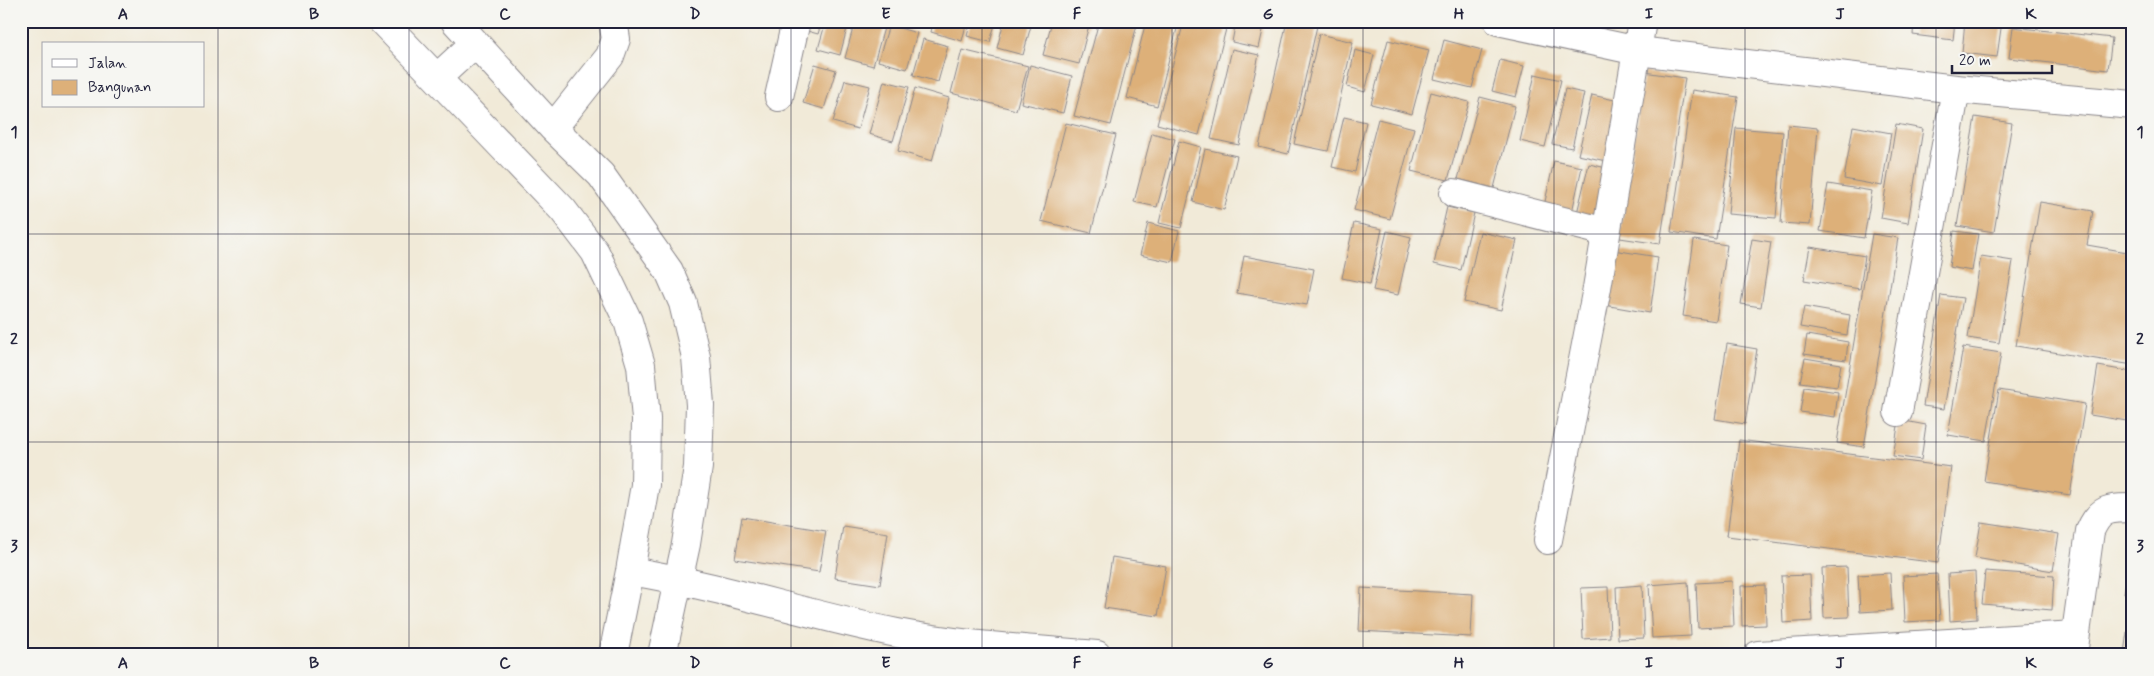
<svg xmlns="http://www.w3.org/2000/svg" width="2154" height="676" font-family="Mynerve,sans-serif">
<style>
.building{fill:#ddb079}
.lines{fill:none;stroke-linecap:round;stroke-linejoin:round}
.minor-casing{stroke:#8a868a;stroke-width:30}
.tertiary-casing{stroke:#8a868a;stroke-width:30}
.minor{stroke:#fff;stroke-width:28}
.tertiary{stroke:#fff;stroke-width:28}
.grid{fill:none;stroke:#22223b;stroke-width:1;stroke-opacity:0.55}
.neatline{fill:none;stroke:#22223b;stroke-width:2}
.grid-label{font-size:16px;text-anchor:middle;font-weight:bold;fill:#22223b}
</style>
<rect width="100%" height="100%" fill="#f6f6f2"/>
<filter id="ink" filterUnits="userSpaceOnUse"><feTurbulence type="fractalNoise" baseFrequency=".02" numOctaves="2"/><feDisplacementMap in="SourceGraphic" scale="10" xChannelSelector="R" yChannelSelector="G"/><feConvolveMatrix kernelMatrix="1 2 1 2 8 2 1 2 1" color-interpolation-filters="sRGB"/></filter>
<filter id="wash" filterUnits="userSpaceOnUse"><feTurbulence type="fractalNoise" baseFrequency=".0096" numOctaves="4" result="noise"/><feDisplacementMap in="SourceGraphic" scale="20" xChannelSelector="R" yChannelSelector="G"/><feGaussianBlur stdDeviation="1.12" result="paint"/><feColorMatrix in="noise" values="0 0 0 0 0 0 0 0 0 0 0 0 0 0 0 0 0 1.4 0 .05"/><feComposite in="paint" operator="in"/></filter>
<g filter="url(#wash)">
<rect width="100%" height="100%" fill="#f1ead8"/>
<g id="blocks">
<!-- building -->
<path class="building" d="M802 21H822L818 34 800 29Z
M826 21H849L840 55 818 49Z
M855 21H886L873 66 845 58Z
M913 21H930L928 26Z
M933 21H967L962 41 931 32Z
M971 21H996L990 42 967 36Z
M1004 21 1032 22 1023 55 997 48Z
M1052 21H1090L1079 64 1043 55Z
M1099 21H1138L1111 125 1074 116Z
M1146 21H1179L1157 106 1127 98Z
M1184 21H1228L1199 135 1157 124Z
M1236 21H1265L1259 48 1232 42Z
M1287 21 1317 26 1288 154 1259 147Z
M1914 21H1955L1953 40 1913 35Z
M1965 21H2002L1997 57 1962 53Z
M889 25 917 33 907 69 878 61Z
M2013 27 2112 38 2108 70 2009 58Z
M1319 34 1353 42 1328 151 1294 144Z
M923 39 948 46 938 82 913 75Z
M1388 40 1429 50 1412 114 1371 104Z
M1444 40 1482 50 1472 88 1434 79Z
M1232 49 1259 55 1239 145 1211 139Z
M962 50 1028 66 1016 110 951 93Z
M1355 50 1374 55 1365 92 1347 87Z
M1500 60 1524 66 1516 97 1492 91Z
M815 64 836 70 824 109 803 103Z
M1030 65 1072 76 1063 113 1021 103Z
M1644 72 1685 78 1660 244 1620 238Z
M1535 74 1561 80 1545 147 1520 141Z
M845 80 870 86 858 129 833 122Z
M884 81 909 87 893 141 869 134Z
M915 88 949 98 932 161 898 151Z
M1565 89 1584 93 1572 148 1552 144Z
M1692 90 1738 97 1716 239 1671 232Z
M1431 92 1469 102 1448 180 1411 171Z
M1592 95 1619 101 1606 161 1578 155Z
M1480 97 1515 106 1494 188 1458 179Z
M1344 117 1366 122 1355 172 1332 167Z
M1975 117 2012 123 1994 232 1957 226Z
M1378 119 1414 128 1390 219 1354 210Z
M1066 123 1116 135 1091 233 1041 221Z
M1896 124 1923 129 1908 223 1881 218Z
M1788 125 1818 128 1810 225 1781 223Z
M1853 126 1891 133 1882 186 1844 179Z
M1736 128 1783 132 1776 218 1728 214Z
M1152 133 1175 139 1157 207 1134 202Z
M1179 141 1201 147 1181 228 1159 223Z
M1205 149 1237 156 1224 210 1193 202Z
M1554 161 1582 167 1572 212 1544 206Z
M1589 164 1611 169 1600 218 1577 213Z
M1828 184 1872 191 1864 238 1820 231Z
M2040 202 2093 211 2087 245 2133 253V365L2016 346Z
M1447 207 1474 213 1461 270 1434 264Z
M1148 223 1179 231 1172 262 1140 255Z
M1354 223 1382 229 1370 284 1342 278Z
M1387 231 1411 237 1398 295 1373 290Z
M1954 231 1978 234 1972 271 1949 267Z
M1480 232 1517 240 1501 310 1464 302Z
M1872 234 1898 238 1864 447 1837 443Z
M1752 239 1771 242 1761 307 1741 304Z
M1694 240 1727 245 1716 321 1683 316Z
M1810 247 1865 256 1860 289 1804 280Z
M1613 250 1658 257 1650 313 1604 305Z
M1244 256 1314 269 1307 305 1237 293Z
M1981 256 2013 261 1999 343 1968 338Z
M1941 295 1963 298 1944 409 1923 406Z
M1804 307 1850 315 1847 335 1800 327Z
M1807 335 1848 342 1846 360 1804 354Z
M1727 344 1757 349 1745 424 1715 419Z
M1963 347 2001 353 1986 441 1948 435Z
M1805 358 1841 364 1837 387 1800 382Z
M2098 366 2133 372V422L2090 415Z
M1804 387 1838 392 1835 417 1800 412Z
M1999 390 2085 404 2070 495 1984 481Z
M1899 420 1926 425 1921 460 1893 456Z
M1739 440 1951 467 1938 563 1727 536Z
M742 517 826 531 819 572 735 559Z
M1981 522 2059 534 2053 571 1975 558Z
M843 526 888 533 880 585 835 578Z
M1112 557 1166 566 1158 616 1104 608Z
M2129 563 2133 564V594L2124 593Z
M1847 567 1849 617 1824 618 1822 568Z
M1985 571 2054 576 2052 610 1982 604Z
M1975 572 1977 619 1950 621 1948 574Z
M1890 573 1892 610 1860 612 1858 575Z
M1937 574 1940 620 1905 622 1903 576Z
M1810 575 1812 621 1783 623 1781 576Z
M1732 581 1734 626 1698 628 1696 583Z
M1688 582 1691 636 1652 638 1649 585Z
M1642 585 1644 638 1618 639 1616 587Z
M1765 585 1766 625 1742 626 1741 586Z
M1608 587 1610 637 1583 639 1581 588Z
M1361 588 1473 594 1471 637 1359 631Z
M2127 632 2133 633V654L2124 653Z"/>
</g>
</g>
<g filter="url(#ink)">
<use href="#blocks" fill-opacity="0" stroke="#8a868a" stroke-width="1"/>
<g class="lines">
<defs>
<path id="minor" d="M382 21 563 210 595 252 628 321 641 365 646 419 645 485 630 571 613 655
M455 21 553 128 601 175 669 271 683 303 696 357 700 405 698 467 686 544 662 655
M438 77 475 43
M779 97 796 21
M553 128 610 56 616 39 613 21
M1454 193 1606 232
M1898 412 1956 89
M1548 540 1597 288 1642 21
M630 571C721 586 808 615 897 633 964 646 1030 649 1097 655
M1758 655 2075 635
M2073 655 2090 531C2100 508 2109 508 2133 508"/>
<path id="tertiary" d="M1498 21 1638 51 1956 89 2133 105"/>
</defs>
<!-- minor casing -->
<use href="#minor" class="minor-casing"/>
<!-- tertiary casing -->
<use href="#tertiary" class="tertiary-casing"/>
<!-- minor -->
<use href="#minor" class="minor"/>
<!-- tertiary -->
<use href="#tertiary" class="tertiary"/>
</g>
</g>
<!-- grid -->
<path class="grid" d="M218 21V655M409 21V655M600 21V655M791 21V655M982 21V655M1172 21V655M1363 21V655M1554 21V655M1745 21V655M1936 21V655M21 234H2133M21 442H2133"/>
<!-- margin -->
<rect width="2154" height="676" fill="none" stroke="#f6f6f2" stroke-width="55"/>
<!-- legend -->
<rect x="42" y="42" width="162" height="65" fill="#f6f6f2" stroke="#a1a1a9"/>
<rect x="52" y="59" width="25" height="8" fill="#ffffff" stroke="#a1a1a9"/>
<text x="88" y="68" font-size="15" fill="#22223b">Jalan</text>
<rect x="52" y="80" width="25" height="15" fill="#ddb079" stroke="#a1a1a9"/>
<text x="88" y="92" font-size="15" fill="#22223b">Bangunan</text>
<!-- scale -->
<path d="M1952 65v8h100v-8" fill="none" stroke="#22223b" stroke-width="2.5"/>
<text x="1959" y="65" font-size="15" fill="#22223b" stroke="#f6f6f2" stroke-width="4" paint-order="stroke">20 m</text>
<rect x="28" y="28" width="2098" height="620" class="neatline"/>
<g class="grid-label">
<text x="123" y="19">A</text>
<text x="314" y="19">B</text>
<text x="505" y="19">C</text>
<text x="695" y="19">D</text>
<text x="886" y="19">E</text>
<text x="1077" y="19">F</text>
<text x="1268" y="19">G</text>
<text x="1459" y="19">H</text>
<text x="1649" y="19">I</text>
<text x="1840" y="19">J</text>
<text x="2031" y="19">K</text>
<text x="14" y="137">1</text>
<text x="2140" y="137">1</text>
<text x="14" y="344">2</text>
<text x="2140" y="344">2</text>
<text x="14" y="551">3</text>
<text x="2140" y="551">3</text>
<text x="123" y="668">A</text>
<text x="314" y="668">B</text>
<text x="505" y="668">C</text>
<text x="695" y="668">D</text>
<text x="886" y="668">E</text>
<text x="1077" y="668">F</text>
<text x="1268" y="668">G</text>
<text x="1459" y="668">H</text>
<text x="1649" y="668">I</text>
<text x="1840" y="668">J</text>
<text x="2031" y="668">K</text>
</g>
</svg>
